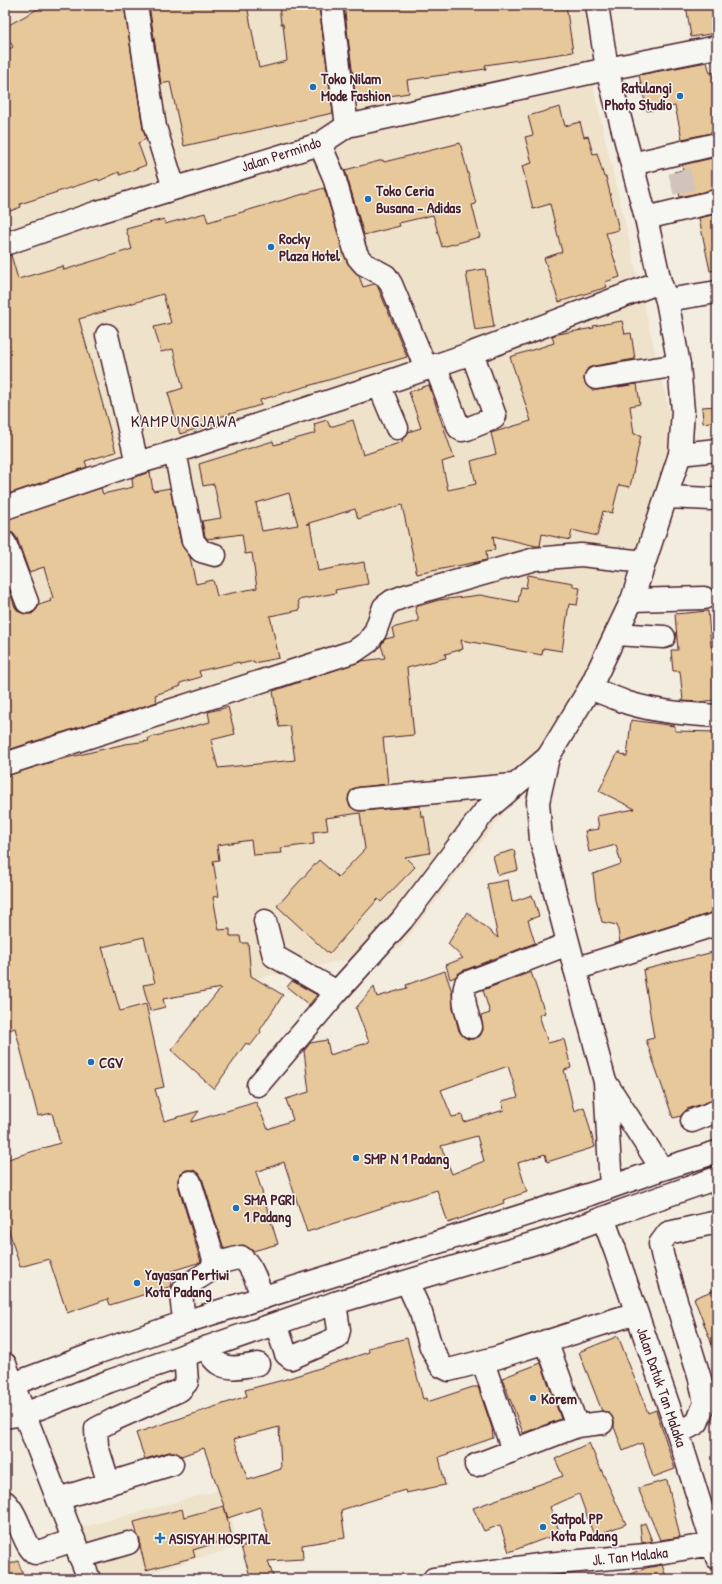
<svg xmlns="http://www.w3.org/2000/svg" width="722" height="1584" font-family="'Patrick Hand',sans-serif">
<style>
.built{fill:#efe2cb}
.building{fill:#e7c89a;stroke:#4a1f2b;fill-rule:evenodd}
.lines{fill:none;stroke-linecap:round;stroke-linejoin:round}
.minor-tunnel{stroke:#d1c4bc;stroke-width:22;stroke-dasharray:22 11;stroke-linecap:butt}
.minor-casing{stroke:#4a1f2b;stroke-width:25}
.major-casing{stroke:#4a1f2b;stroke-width:25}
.minor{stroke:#f6f6f2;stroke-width:22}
.major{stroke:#f6f6f2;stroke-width:22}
.poi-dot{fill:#1f6fb2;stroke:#f6f6f2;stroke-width:1.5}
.labels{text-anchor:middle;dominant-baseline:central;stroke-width:3;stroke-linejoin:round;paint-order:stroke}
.poi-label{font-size:15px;font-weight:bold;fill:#4a1f2b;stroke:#f6f6f2;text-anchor:start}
.street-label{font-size:15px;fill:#4a1f2b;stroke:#f6f6f2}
.quarter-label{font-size:17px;letter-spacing:1px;fill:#4a1f2b;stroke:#f6f6f2}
</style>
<rect width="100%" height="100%" fill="#f3ede0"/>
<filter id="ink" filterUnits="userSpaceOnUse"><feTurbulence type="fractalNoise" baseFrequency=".025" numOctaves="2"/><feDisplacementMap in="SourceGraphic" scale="8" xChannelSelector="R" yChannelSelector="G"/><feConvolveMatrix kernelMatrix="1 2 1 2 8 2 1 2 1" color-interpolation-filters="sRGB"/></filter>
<g filter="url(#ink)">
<!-- built -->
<path class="built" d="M5 5H584L595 95 675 436 595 663 504 813 400 948 5 1033Z
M223 1489 239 1547 127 1579H99L80 1528Z"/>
<!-- building -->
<path class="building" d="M45 5H124L143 129 146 139 138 143 146 165 120 175 119 172 99 181 98 179 20 204 21 207 5 213V51L13 47 5 32V27Z
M149 5H247L259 68 287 61 283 24H281L279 5H317V8L319 7 333 113 184 146 170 82 161 84Z
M344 5H392V8L410 5H566L573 52 485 65 486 69 407 80 409 93 356 101Z
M686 5H717V33L691 37Z
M707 62 710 73 713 72 717 93V132L682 139 675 106 647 111 639 75Z
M560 107 565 126 580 122 584 137 588 136 593 154 597 153 604 177H606L619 230 606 233 620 277 605 282 607 287 559 302 544 258 562 252 550 204 533 209 522 166 532 163 525 137 533 135 528 116Z
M460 143 476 204 472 205 480 237 442 247 433 215 399 223 400 226 364 235 345 170 383 160 384 162Z
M717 157V189L680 197 674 172 683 170 682 165Z
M324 188 347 262 355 272 359 276 363 287 374 284 377 285 407 357 260 400 261 405 219 417 221 421 180 434 168 393 183 388 173 349 161 352 154 327 171 323 163 294 79 319 116 452 85 461 87 467 5 495V256L11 255 18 279 63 266 64 270 132 249 126 229 164 219 165 224 205 213 208 222Z
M717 214V270L710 271 699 218Z
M485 269 494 327 475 330 466 272Z
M622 321 625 334 631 333 635 359 594 366 588 368 585 373 584 380 587 386 592 390H598L637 384 640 404 630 406 634 434 641 435 630 487 619 485 612 513 603 511 597 536 572 530 570 540 542 534 540 546H536L493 536 495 550 486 551 487 560 417 574 402 505 358 519 355 509 306 524H310L318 571 364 562 368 584 335 590 336 593 298 600 300 610 270 616 279 658 254 663V661L240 664 239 662 199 671 201 677 180 683 181 686 155 695 157 702 5 751V579L15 607 19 612 25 614H32L36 610 39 605 51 601 50 599 53 598 44 567 29 572 17 538 13 533 5 531V520L101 488 103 494 133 487 132 478 150 472 153 491 170 488 181 543 190 557 196 584 213 580 217 596 257 588 252 553 245 554 242 534 207 539 205 536 202 521 221 518 214 484 203 486 199 464 273 441 274 445 316 433 314 424 327 420 330 427 353 420 363 455 402 442V440L407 436 408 432 421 428 409 392 429 385 454 458 442 462 448 490 476 484 471 461 496 454 491 433 531 421 510 357 554 343 552 336 558 334 594 328 593 326ZM289 493 298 525 262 531 256 503Z
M717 406V421L703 423 702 407Z
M528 575 573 583V587L580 588 577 605 569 604 562 651 543 648 542 655 461 640 463 649 445 654 446 658 407 668 414 735 383 738 388 784 359 787 353 789 349 794 348 801 350 806 355 810 361 811 420 806 421 817 424 816 430 853 405 857 415 867 381 902 378 899 329 954 277 906 319 860 338 877 365 849 360 813 326 818 328 830 313 832 314 844 281 848 282 853 253 855 251 840 217 845 219 860 213 861 219 896 213 897 219 930 230 929V936H240L241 943H248L251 976 283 995 260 1030 261 1032 250 1046 246 1043 214 1089 171 1050 221 988 163 999 165 1007 150 1011 143 985 155 983 144 937 102 947 120 1011 146 1004 164 1087 155 1089 164 1121 199 1111 191 1122 256 1102 268 1129 293 1120 286 1099 309 1092 304 1051 310 1043 327 1040 330 1055 369 1042 356 1008 374 987 377 997 407 988 406 985 445 971 452 992 453 1008 459 1031 463 1036 468 1039H474L480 1036 483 1030 481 1016 490 1013 483 990 531 972 545 1013 539 1015 548 1043 564 1039 571 1068 564 1070 574 1111 584 1107 595 1147 547 1162 545 1154 518 1163 527 1192 503 1200 504 1203 448 1223 437 1190 307 1232 284 1162 256 1172 278 1244 253 1251 244 1245 224 1249 202 1178 199 1173 193 1170H186L181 1173 178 1179V1185L201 1262 168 1272 172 1286 110 1305 108 1299 67 1313 49 1259 20 1267 5 1218V1160L60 1143 52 1113 38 1116 15 1028 5 1031V776L58 760 125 744 149 741 148 738 210 722 208 712 228 707 235 734 211 740 218 768 295 760 290 726 279 727 273 691 362 661 385 658 381 645 385 639 394 637 392 628 419 621 415 607 439 600 480 595 518 602 521 587 526 588ZM508 1066 518 1097 502 1101 504 1110 464 1122 462 1115 452 1117 441 1090ZM477 1136 484 1161 452 1174 441 1146Z
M708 611 711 647 717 646V680L714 681 716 700 698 702 683 701 680 671H673L671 650H678L675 614Z
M631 720 675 726V731L717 732V911L620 942 617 925 602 922 596 899 593 874 621 864 616 845 589 852 585 831 599 829 597 816 635 809 599 791 618 752 627 757Z
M514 850 518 870 498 875 493 856Z
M508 880 512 902 532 895 539 916 528 920 535 943 462 971 455 977 450 979 446 965 463 958 448 944 467 912 498 938 487 884Z
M717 951V1099L687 1109 681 1116 673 1118 646 1040 654 1038 643 970Z
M292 981 317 995 309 1005 287 987Z
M717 1289V1355H716L694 1298Z
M618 1336 648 1413 656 1410 675 1469 653 1477 642 1443 623 1451 614 1427V1422L612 1416 607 1412 602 1411 579 1352Z
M407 1338 423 1399 426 1398 427 1402 473 1387H478L492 1428 493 1438 439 1457 445 1485 406 1493 405 1490 341 1510 345 1538 302 1545 303 1559 268 1561 274 1579H251L241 1547 269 1538 260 1507 228 1518 204 1448 181 1456 175 1452H169L145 1459 136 1433 247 1396 245 1390 283 1380 369 1352 368 1348ZM279 1427 281 1469 248 1480 234 1439Z
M541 1363 561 1419 523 1433 502 1378Z
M589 1443 626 1524 594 1536 579 1494 550 1507 560 1533 509 1552 500 1525 484 1531 473 1508 563 1476 555 1459Z
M667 1480 680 1537 660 1540 638 1488Z
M224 1506 232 1538 193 1550 195 1557 146 1570 140 1546V1540L137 1534 134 1522 182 1509 184 1517Z
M645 1523 652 1541 642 1543 640 1525Z
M18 1561 25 1579H5V1566Z
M662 1565 667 1579H619L646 1568Z"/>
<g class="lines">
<!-- minor-tunnel -->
<path class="minor-tunnel" d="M679 171 688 206"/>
<defs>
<path id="minor" d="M136 5 155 127 174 188
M331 5 347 126
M607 69 717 47
M320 144 334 177 355 250 358 257 364 264 386 276 391 284 426 368
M632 164 717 144
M646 218 717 201
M667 300 717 292
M107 335 137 463
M435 365 459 428 462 430 467 429 494 418 495 416 472 353
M596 378 679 365
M379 385 397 428
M175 452 193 541 201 551 215 555
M680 454 717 450
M667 497 711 499
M5 508 137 463 175 452 379 385 472 353 660 282
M5 543 27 602
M632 600 704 598
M616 634 664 637
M590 688C602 693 615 698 628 703 657 712 687 714 717 716
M5 764 355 651 368 642 375 632 384 607 392 601 405 596 535 559 581 555 644 562
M360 799 513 785
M265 921 274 956 337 992
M575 969 717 924
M471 1027C467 1013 461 998 466 983L568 944
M258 1085 337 992 402 920 485 811 548 757
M692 1121 717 1111
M603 1218 615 1250 678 1433 717 1558
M214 1264 241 1257C253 1266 257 1284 263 1298
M407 1282 421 1313 431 1347 441 1366 449 1370 499 1357 636 1313
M185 1322C177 1282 183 1290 212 1269L214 1259 190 1182
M276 1324 286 1354 291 1358 337 1338 339 1330 335 1303
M546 1341 577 1426
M205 1348C209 1352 213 1360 218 1363 229 1371 246 1366 258 1364
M483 1362 513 1451
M678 1433 697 1423 705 1403 700 1379 663 1258 660 1244 668 1233 717 1222
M476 1465 577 1426 602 1423
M109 1484 97 1446 96 1429 115 1419 180 1390 187 1382 185 1355
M58 1499 172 1464
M5 1502C20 1516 22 1543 35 1553L74 1540
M80 1557 128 1543
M434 1579 546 1564 646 1555 713 1544"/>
<path id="major" d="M597 5 607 69 646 218 660 282 667 300 679 365 683 411 680 454 632 600 590 688 548 757 538 802 541 840 605 1082 611 1187
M5 244 98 212 320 144 347 126 607 69
M606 1083 662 1169
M5 1364 89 1579
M5 1393 13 1384 96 1353 185 1322 594 1193 662 1169 717 1152
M5 1417 24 1414 110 1381 335 1303 545 1240 622 1211 717 1178"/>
</defs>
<!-- minor casing -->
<use href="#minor" class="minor-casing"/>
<!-- major casing -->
<use href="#major" class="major-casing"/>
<!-- minor -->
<use href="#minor" class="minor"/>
<!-- major -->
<use href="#major" class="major"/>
</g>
</g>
<!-- markers -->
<g class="poi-dot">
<circle cx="313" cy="87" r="4"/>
<circle cx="680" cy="96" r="4"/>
<circle cx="368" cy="199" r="4"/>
<circle cx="271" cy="247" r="4"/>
<circle cx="91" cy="1062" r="4"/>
<circle cx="356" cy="1158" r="4"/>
<circle cx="236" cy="1208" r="4"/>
<circle cx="137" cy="1283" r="4"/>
<circle cx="533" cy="1398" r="4"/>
<circle cx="543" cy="1527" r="4"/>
<path d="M158 1532h4v4h4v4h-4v4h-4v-4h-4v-4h4z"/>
</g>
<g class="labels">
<!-- poi labels -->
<g class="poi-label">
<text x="321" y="78">Toko Nilam<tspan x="321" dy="17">Mode Fashion</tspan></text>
<text x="672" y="87" text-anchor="end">Ratulangi<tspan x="672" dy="17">Photo Studio</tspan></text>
<text x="376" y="190">Toko Ceria<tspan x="376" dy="17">Busana - Adidas</tspan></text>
<text x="279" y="238">Rocky<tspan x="279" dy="17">Plaza Hotel</tspan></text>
<text x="99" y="1062">CGV</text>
<text x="364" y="1158">SMP N 1 Padang</text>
<text x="244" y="1199">SMA PGRI<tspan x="244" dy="17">1 Padang</tspan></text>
<text x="145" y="1274">Yayasan Pertiwi<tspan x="145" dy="17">Kota Padang</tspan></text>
<text x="541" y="1398">Korem</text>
<text x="551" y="1518">Satpol PP<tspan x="551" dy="17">Kota Padang</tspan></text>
<text x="169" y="1538">ASISYAH HOSPITAL</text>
</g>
<!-- street labels -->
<g class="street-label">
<text transform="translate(281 154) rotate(-18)">Jalan Permindo</text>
<text transform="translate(662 1387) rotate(71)">Jalan Datuk Tan Malaka</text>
<text transform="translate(630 1556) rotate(-6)">Jl. Tan Malaka</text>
</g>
<!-- quarter labels -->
<g class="quarter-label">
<text x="184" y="420">KAMPUNGJAWA</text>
</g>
</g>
<!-- margin -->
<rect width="722" height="1584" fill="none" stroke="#f6f6f2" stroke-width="20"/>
<rect x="10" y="10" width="702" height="1564" fill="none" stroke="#4a1f2b" stroke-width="1.5" filter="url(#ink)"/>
</svg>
